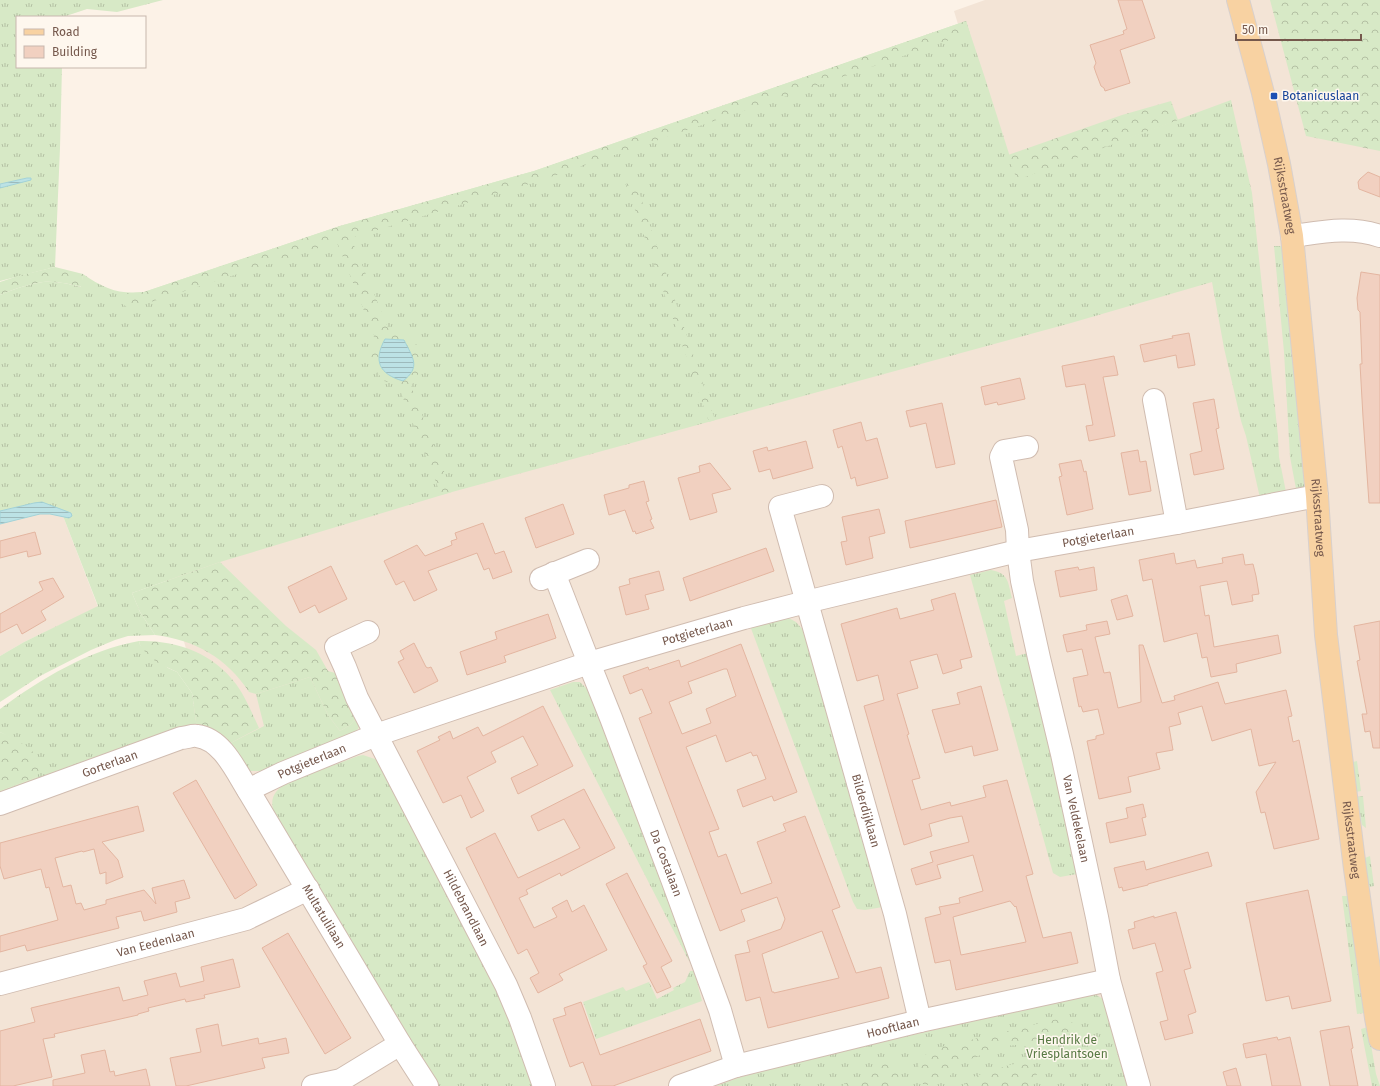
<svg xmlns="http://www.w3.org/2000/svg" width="1380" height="1086" font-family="'Fira Sans',sans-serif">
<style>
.residential{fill:#f3e4d6}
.grass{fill:url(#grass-tufts)}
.forest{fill:url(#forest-crowns)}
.water{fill:url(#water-rules);stroke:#a2d2d7}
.building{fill:#f1d0c0;stroke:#e3b5a0;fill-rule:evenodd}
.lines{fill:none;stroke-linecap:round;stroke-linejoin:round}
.minor-casing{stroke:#d0bcb0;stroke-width:24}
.major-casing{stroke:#d8d0cd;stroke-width:24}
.minor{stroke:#fff;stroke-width:22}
.major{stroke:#f8d2a2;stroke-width:22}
.transit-dot{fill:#1a4fb4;stroke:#fef7ee;stroke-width:1.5}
.labels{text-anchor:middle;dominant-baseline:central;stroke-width:3;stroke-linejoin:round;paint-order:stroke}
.transit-label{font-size:12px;fill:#164399;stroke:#fef7ee;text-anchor:start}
.street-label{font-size:12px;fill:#75584c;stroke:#fef7ee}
.park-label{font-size:12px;fill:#587a44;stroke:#fef7ee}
</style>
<defs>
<pattern id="grass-tufts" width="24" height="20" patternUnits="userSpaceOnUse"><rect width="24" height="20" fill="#d7e9c6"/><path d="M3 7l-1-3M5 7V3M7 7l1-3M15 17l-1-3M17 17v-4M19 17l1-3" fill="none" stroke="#b3c0a3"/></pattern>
<pattern id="forest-crowns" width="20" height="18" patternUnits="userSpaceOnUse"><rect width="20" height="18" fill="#d7e9c6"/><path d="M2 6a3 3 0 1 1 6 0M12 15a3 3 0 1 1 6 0" fill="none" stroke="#b3c0a3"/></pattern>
<pattern id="water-rules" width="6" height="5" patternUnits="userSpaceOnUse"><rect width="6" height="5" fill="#bce2e5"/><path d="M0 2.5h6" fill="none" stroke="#9dbabc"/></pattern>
</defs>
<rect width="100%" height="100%" fill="#fcf2e7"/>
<!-- residential -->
<path class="residential" d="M985 0H1380V1086H0V776L201 703 164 569 1009 194 954 11Z
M40 514H50L63 516 98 607 24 642 0 656V524Z"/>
<!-- grass -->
<path class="grass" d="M0 0H163L117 12 87 9 63 17H17V67H62L60 148 55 267 0 281V188L31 179 27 178 0 184Z
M966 21 984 75 1017 179 1231 100 1252 193 1278 436 1279 457 1287 497 1260 498 1246 436 1241 421 1224 348 1212 282 1071 323 452 492 220 562 132 593 140 612 155 635 128 636 115 640 91 650 40 676 0 702V656L24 642 98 606 63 516 69 518 34 503 0 511V295C14 289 29 284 43 282 56 281 69 284 81 287L83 274C103 288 119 295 144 292L340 226 534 171Z
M1274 246H1283L1308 484 1300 492 1297 494 1290 457 1284 352Z
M991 570C1009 573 1008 583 1012 598L1004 601 1016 656 1028 653 1077 874 1060 877 1053 873 970 575Z
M785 616 796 622 803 630 883 907 865 910 857 909 853 902 749 623Z
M139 641 140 645 168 668 177 672 192 693 197 729 0 797V791L37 777 20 743 0 732V709C41 679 88 650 139 641Z
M310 677 328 715 340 731 350 725 358 716 361 721 358 729 351 735 262 771H249L225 746 264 726 256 694Z
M573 682H580L590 692 692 958 689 961 550 690Z
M363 755 378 760 502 987 536 1086H436L274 812C269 798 275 791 286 783L358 756Z
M1357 761 1361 791 1356 792 1353 762Z
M1363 796 1366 828 1362 825 1357 797Z
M1370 856 1374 886 1368 887 1365 858Z
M1342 896H1348L1364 1013 1357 1014Z
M690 971H694L702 1001 596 1039 583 1002 623 987 626 991 649 982 657 999 674 990 673 988 685 982Z
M1093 993 1103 999 1109 1011 1130 1086H716L741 1077 796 1062Z
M1368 1027 1376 1074 1380 1086H1372L1361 1029Z"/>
<!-- forest -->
<path class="forest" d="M1270 0H1380V151L1306 136Z
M966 21 970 33 536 182 351 238 389 330 406 333 416 345 420 361 418 375 411 386 452 492 441 495 398 385 384 381 371 365 370 350 374 336 337 242 129 309 122 303 127 293 144 292 340 226 534 171Z
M1171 101 1178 120 1017 180 1008 155 1122 115Z
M635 180 715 420 709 422 626 184Z
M55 267 83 274 82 287C69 284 56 281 43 282 29 284 14 289 0 295V282L18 276Z
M220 562 286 626 316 650 328 671 339 674 358 716 350 725 340 731 328 715 310 677 256 694 249 692C227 658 195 640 155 635L140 612 132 593Z
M139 641C176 640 213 653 236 684 246 698 252 713 259 728L225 746 197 729 192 693 177 672 158 663 148 656 140 645Z
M0 732C11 737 33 747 38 759 41 765 39 771 37 777L0 791Z
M1066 1017 1070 1018 1073 1024V1030L1068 1034 1032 1049 1017 1045 1004 1046 963 1062 946 1080 927 1085 923 1084 919 1074 918 1062 923 1056 937 1048Z
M893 1062 897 1064 900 1086H840L875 1070 882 1064Z
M1026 1062 1031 1064 1037 1073 1035 1083 1032 1086H963L973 1077 1009 1065Z"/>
<!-- water -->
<path class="water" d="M27 178H31V180L0 188V184Z
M385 339 404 340C413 358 421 367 403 381 379 374 373 361 385 339Z
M42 502 71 513 72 516 69 518 50 514H40L0 524V511L34 503Z"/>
<!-- building -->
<path class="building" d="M1118 0H1142L1155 38 1120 50 1130 83 1105 91 1104 88 1101 86 1096 73 1094 67 1096 63 1090 45 1124 34 1123 31 1127 29Z
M1368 172 1380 177V197L1359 189 1358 182 1360 179Z
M1361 272 1380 275V503H1369L1363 417 1360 364H1362L1360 312 1358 310 1357 298Z
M1189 333 1195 365 1178 368 1176 355 1144 362 1140 345 1173 338 1172 336Z
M1114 356 1118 375 1103 377 1115 436 1089 441 1086 426 1093 425 1085 384 1066 387 1062 366Z
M1020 378 1025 399 998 405 997 402 985 405 981 387Z
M1214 399 1219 428 1216 429 1224 469 1194 475 1190 454 1202 451 1193 403Z
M942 403 955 464 936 468 926 423 910 427 906 411Z
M861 422 866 441 877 438 888 478 857 486 855 477 851 479 842 446 838 448 833 430Z
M806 441 813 468 773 479 770 469 759 472 753 451 767 447 768 451Z
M1138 450 1140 462 1146 461 1151 491 1129 495 1121 453Z
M1081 460 1084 472 1086 471 1093 509 1067 515 1059 477 1062 476 1059 464Z
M710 463 731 489 712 494 717 512 690 520 678 478 700 472 699 466Z
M644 481 649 501 646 502 652 519 650 520 654 528 636 534 635 531 633 532 625 510 609 515 604 495 629 488V485Z
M996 500 1002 527 910 548 905 521Z
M563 504 574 534 536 548 525 518Z
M879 509 885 533 869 537 873 558 846 565 841 542 847 541 842 517Z
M483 523 495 554 504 551 512 572 493 579 489 568 484 570 477 553 428 571 437 590 414 601 404 581 396 585 384 561 417 545 425 556 452 545 451 541 457 539 455 533Z
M35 532 41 554 28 557 27 551 0 558V541Z
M766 548 774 571 690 601 683 578Z
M1174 553 1176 564 1195 560 1197 568 1223 563 1222 558 1243 554 1245 565 1253 564 1256 576 1259 594 1252 595 1253 601 1232 605 1227 581 1200 586 1205 616 1209 615 1214 647 1278 635 1281 653 1236 664 1237 672 1211 677 1207 657 1202 658 1197 633 1164 642 1152 579 1143 581 1139 560Z
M331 566 347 599 319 613 315 605 300 613 288 587Z
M1078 567 1079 570 1094 567 1097 590 1060 597 1055 571Z
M659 571 664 590 645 595 649 609 626 615 619 587 630 584 629 579Z
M53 578 64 597 41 611 46 620 22 634 17 624 0 633V614L43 590 39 582Z
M955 593 972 657 960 660 962 668 943 674 937 654 910 661 918 688 897 694 909 734 907 735 920 778 912 780 921 810 950 802 951 806 986 797 983 786 1007 780 1033 874 1026 876 1043 938 1071 932 1078 963 956 990 950 960 935 963 925 918 941 914 939 907 960 903 959 898 983 891 973 855 937 865 941 878 916 885 911 869 933 862 930 852 969 842 962 816 950 818 929 824 932 836 904 845 864 706 884 700 878 675 857 681 841 624 897 608 900 619 934 610 931 600ZM1010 901 1015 907 1016 906 1026 942 961 955 953 917Z
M1127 595 1133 616 1117 620 1111 600Z
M548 614 556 638 504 656 506 662 467 675 460 652 497 639 495 632Z
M1107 621 1110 634 1095 637 1104 673 1110 672 1118 708 1141 702 1139 645H1143L1162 703 1175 700 1174 696 1218 682 1225 704 1286 690 1292 716 1288 717 1293 742 1299 740 1319 839 1274 849 1265 812 1261 813 1256 792 1276 762 1259 766 1251 729 1212 741 1202 706 1178 713 1181 724 1169 727 1173 750 1156 753 1160 769 1128 777 1131 792 1099 799 1087 741 1096 739V736L1104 734 1098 709 1083 712 1081 706 1079 707 1073 678 1088 675 1082 649 1067 652 1063 635 1087 630 1086 625Z
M1380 621V748H1373L1370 731 1365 732 1362 714H1367L1357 661 1360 660 1354 626Z
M414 643 426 667 428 668 431 667 438 681 414 693 398 662 404 659 400 651Z
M741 644 797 792 774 801 772 796 743 807 737 790 766 779 757 755 753 756 751 752 726 762 716 735 686 747 719 829 709 832 718 857 726 854 741 894 772 883 757 842 786 831 783 824 805 816 840 907 832 910 856 973 881 967 889 998 768 1028 760 997 746 1001 735 955 750 952 747 941 781 929 785 919 777 897 741 910 745 921 720 931 639 718 652 713 642 689 630 694 623 676 648 667 649 670 679 660 681 667ZM724 669H727L736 696 706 709 711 723 682 734 669 702 692 693 688 682ZM822 931 839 978 774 993V992H772L762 954Z
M981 686 998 750 974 756 972 746 945 753 932 710 960 704 957 693Z
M543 706 573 766 518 794 511 778 538 765 523 736 491 752 496 762 467 777 484 811 471 818 461 795 443 803 417 751 440 740 438 737 450 731 453 739 478 727 483 736Z
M196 780 257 885 235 899 173 793Z
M584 789 615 848 561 876 560 873 526 890 528 894 519 898 534 928 557 917 552 908 567 900 572 912 584 905 607 950 559 974 563 980 538 993 530 978 539 973 527 949 518 954 466 848 495 833 518 878 560 858 580 848 564 819 538 831 531 816Z
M1143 804 1146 817 1142 818 1146 835 1110 843 1106 823 1128 818 1126 808Z
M138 806 144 831 102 842 118 860 123 877 106 884V872L100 874 94 849 83 852 82 851 55 858 63 887 71 885 76 904 81 903 84 910 106 904V900L144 890 156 904 152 888 184 880 190 898 175 902 177 912 144 921 141 911 116 917 119 928 27 951 25 945 0 952V936L58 920 49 887 46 888 41 869 4 879 0 866V843Z
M1208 852 1212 866 1148 884V885L1123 891 1122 887 1119 888 1114 868 1144 861 1146 870Z
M627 873 672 961 661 967 671 987 657 993 643 966 647 964 606 884Z
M1308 890 1331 1001 1292 1009 1289 996 1266 1001 1246 903Z
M1176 912 1191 968 1184 970 1196 1012 1188 1015 1193 1033 1165 1040 1160 1022 1168 1020 1156 973 1163 971 1155 943 1133 949 1128 930 1135 928 1134 922 1154 916V918Z
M288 933 351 1038 325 1054 262 948Z
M233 959 240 987 204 995 205 998 186 1002 185 999 148 1008 149 1011 138 1014V1015L54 1034 55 1037 43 1039 52 1077 13 1086H0V1031L35 1022 31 1008 119 987 123 1001 148 995 144 981 176 973 180 987 204 981 201 967Z
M581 1002 600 1055 700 1019 711 1051 613 1086H592L583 1062 570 1067 553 1019 566 1015 564 1008Z
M218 1024 222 1046 258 1038 259 1044 286 1038 289 1053 262 1058 265 1068 186 1086H176L170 1058 201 1052 196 1029Z
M1349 1026 1353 1048 1351 1049 1358 1086H1330L1320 1031Z
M1277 1037 1278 1040 1290 1037 1301 1086H1272L1266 1054 1246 1058 1243 1044Z
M105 1050 110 1072 114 1071 115 1076 146 1069 150 1086H53V1080L85 1073 81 1055Z
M1236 1068 1241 1086H1227L1223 1072Z"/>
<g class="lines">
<defs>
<g id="minor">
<path d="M1292 236C1322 232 1351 226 1380 236"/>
<path d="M1154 400 1177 523"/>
<path id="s1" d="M1027 447 1004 451 1001 457 1017 530 1018 551 1022 581 1039 658 1062 754 1097 917 1109 980 1139 1086"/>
<path id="s2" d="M822 496 780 507 895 914 920 1021"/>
<path id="s3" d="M554 573 589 663 611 718 672 879 720 1010 736 1066"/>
<path d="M541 579 588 560"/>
<path id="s4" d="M368 632 336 647 345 667 357 698 506 985 520 1018 544 1086"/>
<path id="s5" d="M248 790 283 773 376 735 589 663 744 618 806 602 1018 551 1177 523 1317 496"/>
<path id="s6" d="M0 804 181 738C186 738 192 735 197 736 222 739 236 771 248 790L400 1044 427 1086"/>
<path id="s7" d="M0 984 246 919 308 889"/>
<path d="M313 1086 341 1080 400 1044"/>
<path id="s8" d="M680 1086 736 1066 920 1021 1109 980"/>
</g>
<g id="major">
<path id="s9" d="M1238 0 1263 93 1279 164 1292 236 1317 496 1326 635 1355 869 1376 1018 1380 1039"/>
</g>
</defs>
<!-- minor casing -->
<use href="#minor" class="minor-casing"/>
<!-- major casing -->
<use href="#major" class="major-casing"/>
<!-- minor -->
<use href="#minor" class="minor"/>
<!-- major -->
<use href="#major" class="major"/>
</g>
<!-- markers -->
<rect class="transit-dot" x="1270" y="92" width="8" height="8" rx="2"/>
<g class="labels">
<!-- transit labels -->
<g class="transit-label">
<text x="1282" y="96">Botanicuslaan</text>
</g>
<!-- street labels -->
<g class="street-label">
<text stroke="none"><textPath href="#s9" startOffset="201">Rijksstraatweg</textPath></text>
<text stroke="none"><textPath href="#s9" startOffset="525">Rijksstraatweg</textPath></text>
<text stroke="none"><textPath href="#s5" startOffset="889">Potgieterlaan</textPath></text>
<text stroke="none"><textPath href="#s5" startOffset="477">Potgieterlaan</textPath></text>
<text stroke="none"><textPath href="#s5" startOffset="70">Potgieterlaan</textPath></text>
<text stroke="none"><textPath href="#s6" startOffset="117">Gorterlaan</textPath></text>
<text stroke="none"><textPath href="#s2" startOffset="359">Bilderdijklaan</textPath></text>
<text stroke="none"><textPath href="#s1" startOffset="400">Van Veldekelaan</textPath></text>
<text stroke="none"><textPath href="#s9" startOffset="849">Rijksstraatweg</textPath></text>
<text stroke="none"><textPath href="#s3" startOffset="311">Da Costalaan</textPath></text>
<text stroke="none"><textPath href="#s4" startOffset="327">Hildebrandlaan</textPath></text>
<text stroke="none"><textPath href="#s6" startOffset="433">Multatulilaan</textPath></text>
<text stroke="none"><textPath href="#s7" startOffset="161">Van Eedenlaan</textPath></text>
<text stroke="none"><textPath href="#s8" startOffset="221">Hooftlaan</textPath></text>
</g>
<!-- park labels -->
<g class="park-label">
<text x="1067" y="1040">Hendrik de<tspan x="1067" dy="14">Vriesplantsoen</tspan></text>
</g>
</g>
<!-- legend -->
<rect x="16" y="16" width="130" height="52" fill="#fef7ee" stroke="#c7b7ad"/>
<rect x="24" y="29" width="20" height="6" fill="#f8d2a2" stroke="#c7b7ad"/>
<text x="52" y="36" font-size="12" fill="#75584c">Road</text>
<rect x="24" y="46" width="20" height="12" fill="#f1d0c0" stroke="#c7b7ad"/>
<text x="52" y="56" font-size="12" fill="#75584c">Building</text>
<!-- scale -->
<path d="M1236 34v6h125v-6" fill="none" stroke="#75584c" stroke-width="2"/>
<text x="1242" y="34" font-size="12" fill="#75584c" stroke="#fef7ee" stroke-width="3" paint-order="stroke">50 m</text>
</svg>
